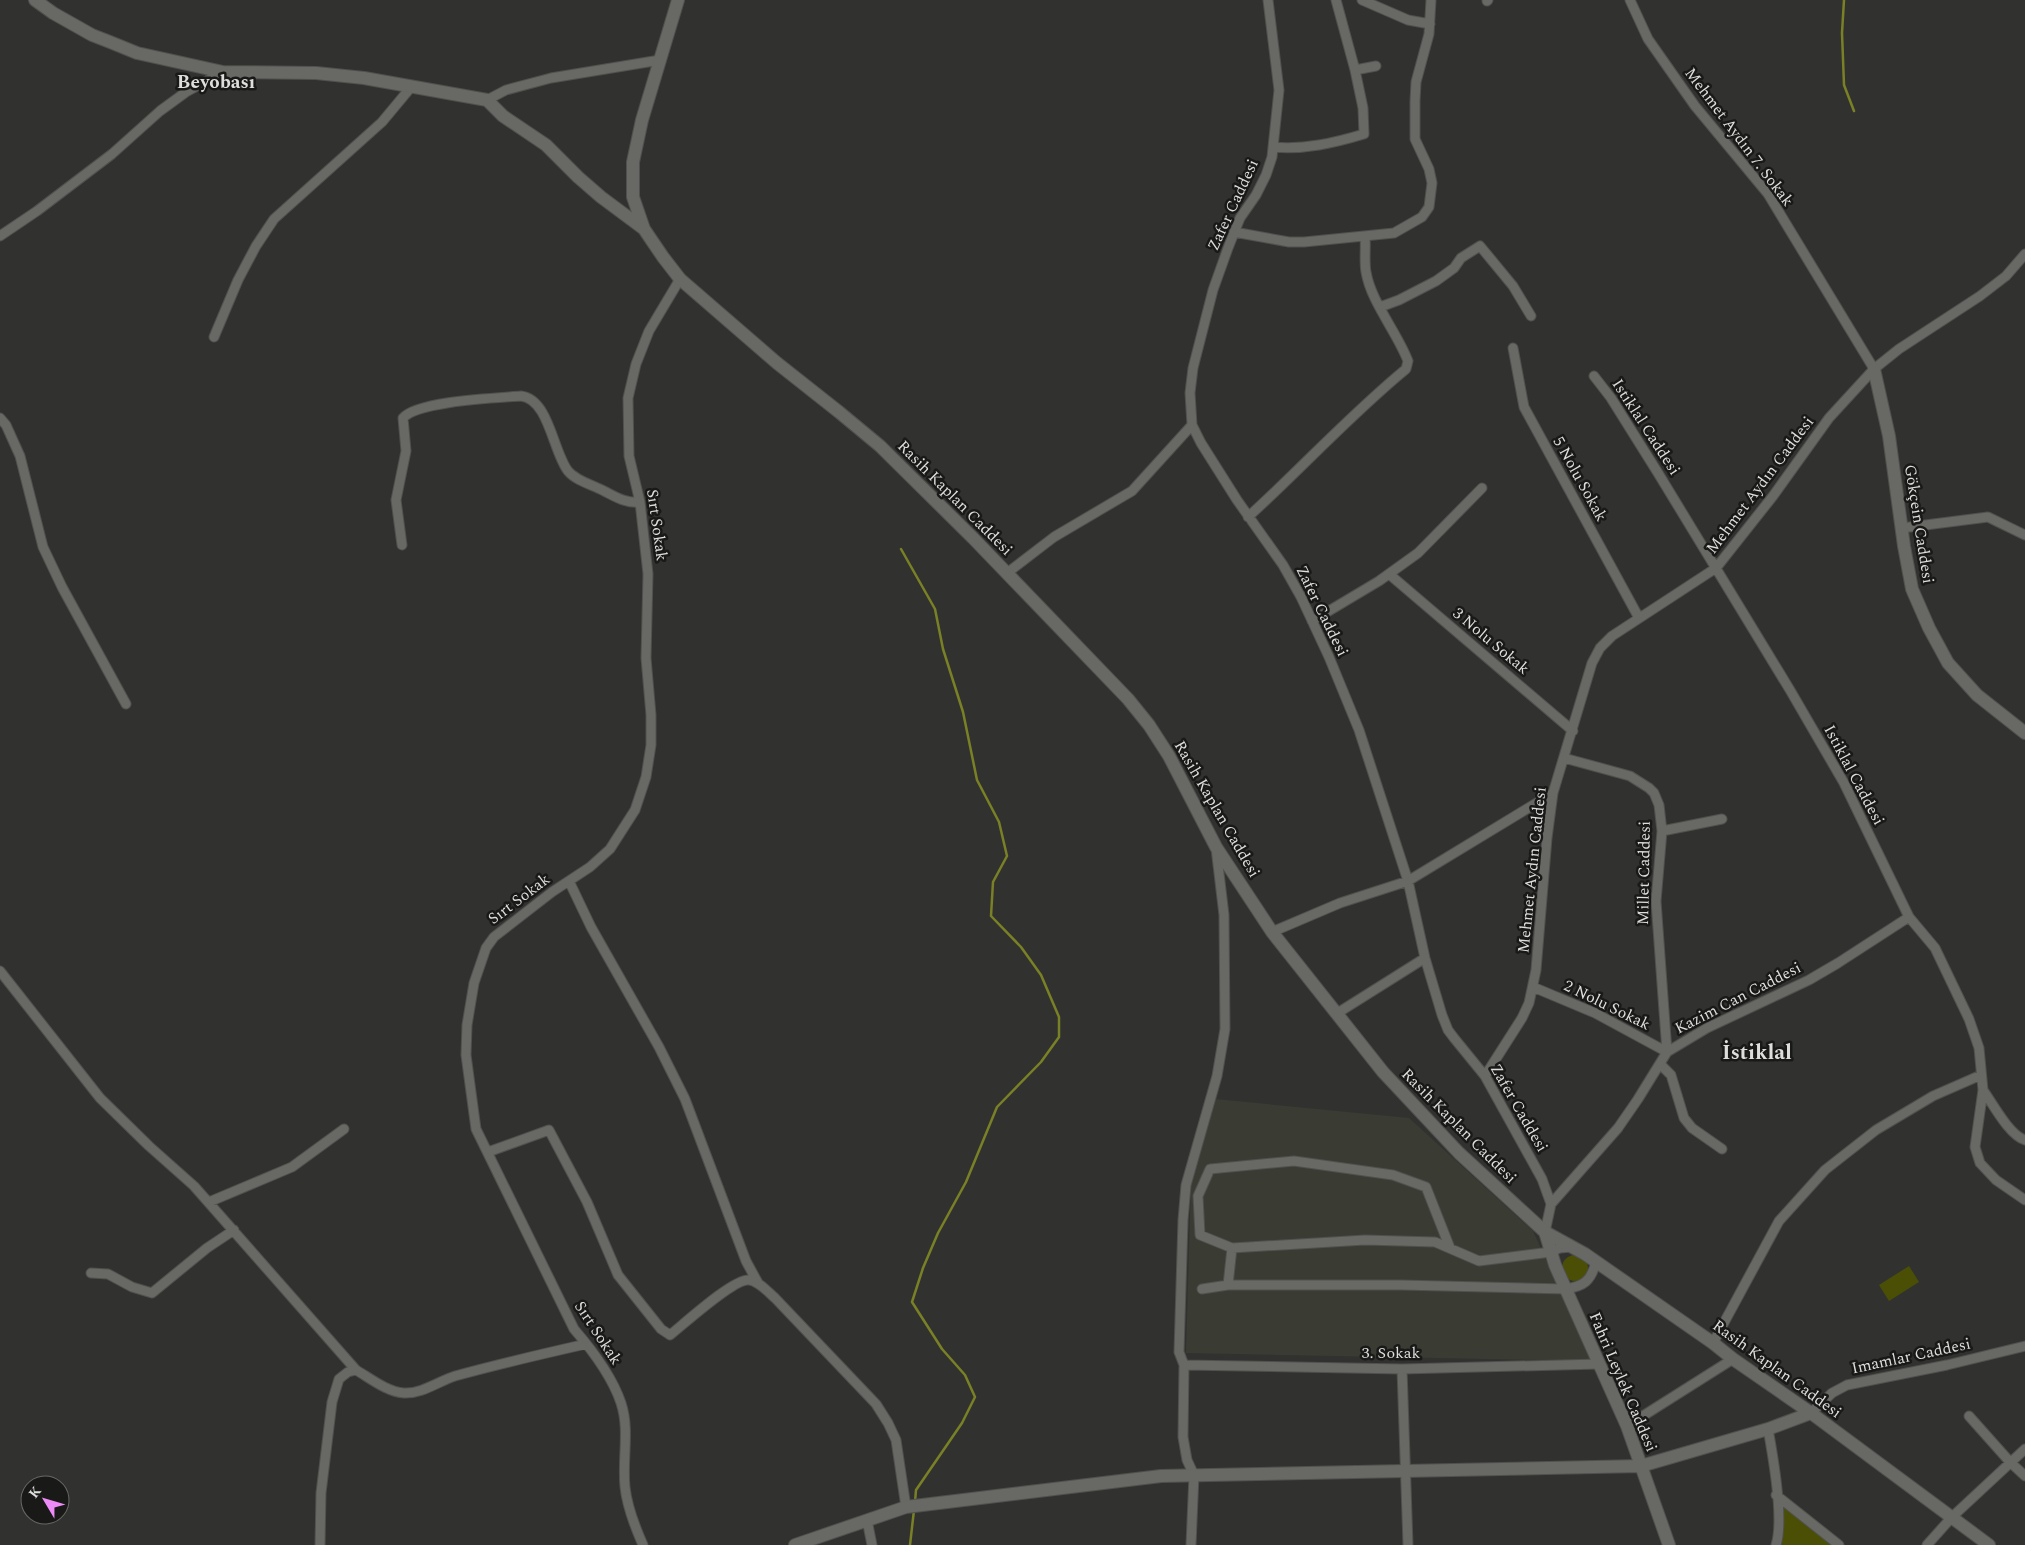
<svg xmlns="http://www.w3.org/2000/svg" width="2025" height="1545" font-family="Spectral,serif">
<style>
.built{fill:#3a3b33}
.green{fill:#4b4f06}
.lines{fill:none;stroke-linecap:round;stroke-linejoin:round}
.stream{stroke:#7a8025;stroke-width:2.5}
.street-casing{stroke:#50514e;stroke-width:11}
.secondary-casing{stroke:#50514e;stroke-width:14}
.street{stroke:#686865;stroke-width:9}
.secondary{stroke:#686865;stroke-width:12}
.labels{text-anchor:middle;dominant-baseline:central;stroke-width:5;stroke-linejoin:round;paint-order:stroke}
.street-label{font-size:16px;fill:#dededc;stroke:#191a18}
.quarter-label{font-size:19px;font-weight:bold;fill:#dededc;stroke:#191a18}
.district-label{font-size:21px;font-weight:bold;fill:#dededc;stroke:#191a18}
</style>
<rect width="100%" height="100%" fill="#31322f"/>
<!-- built -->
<path class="built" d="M1215 1099 1409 1118 1533 1231 1592 1361 1186 1353 1191 1184Z"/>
<!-- green -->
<path class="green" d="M1562 1268a13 13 0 1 1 26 0a13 13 0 1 1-26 0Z
M1909 1266 1919 1282 1889 1301 1879 1285Z
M1783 1505 1835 1545H1782Z"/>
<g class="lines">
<!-- stream -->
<path class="stream" d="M1844 0 1842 33 1844 85 1854 111
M901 549 935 609 943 649 963 712 977 780 999 822 1007 856 993 882 991 916 1021 947 1041 975 1059 1017V1037L1041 1062 997 1107 966 1182 938 1233 923 1268 912 1302 942 1349 965 1375 975 1397 962 1423 916 1490 915 1502
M910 1545 914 1510"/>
<defs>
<path id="street" d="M1268 0 1279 90 1272 157 1266 175 1256 195 1240 218 1228 248 1213 290 1193 368 1190 393 1192 425 1201 443 1237 500 1283 565 1301 597 1329 657 1359 730 1408 881 1425 958 1442 1015 1448 1030 1454 1038 1485 1076 1542 1179 1551 1204 1545 1232
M1336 0 1355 70 1376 66
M1362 0 1408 20 1430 24
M1630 0 1648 39 1695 106 1768 194 1874 369
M1487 1 1488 0
M487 100 506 90 551 78 660 60
M1273 147C1304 150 1334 143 1364 134L1363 108 1355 70
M1234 232 1289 242H1304L1394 233 1422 217 1429 207 1432 183 1429 169 1415 139V101L1416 82 1429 34 1431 0
M0 236 37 211 112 154 160 111 186 92 223 72
M1380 307 1399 300 1436 281 1454 268 1461 258 1480 246 1513 286 1531 316
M214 337 238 280 256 246 274 219 382 122 412 86
M1513 348 1524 407 1639 618
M1594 376 1611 398 1658 473 1790 690 1844 783 1909 917 1935 948 1969 1019 1979 1048 1983 1090 1975 1147 1980 1163 1996 1180 2025 1200
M0 418 6 425 20 456 43 547 62 587 126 704
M1248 517C1302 468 1350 415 1406 369L1408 361C1397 332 1371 302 1366 272 1364 261 1366 248 1365 237
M1902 528 1988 517 2025 535
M402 545 396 500 406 451 403 418C417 401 497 398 521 396 549 399 553 452 568 471 576 481 593 485 604 491 616 497 627 504 640 502
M1007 573 1054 537 1132 491 1192 425
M1389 574 1573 731
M1312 621 1379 581 1418 553 1482 488
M1564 758 1630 776 1649 788 1654 793 1659 805 1662 831 1656 901 1667 1052
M1662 831 1722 819
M569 881 591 927 659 1047 685 1099 746 1261 758 1283
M1272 932 1340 903 1408 881 1553 793
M0 971 100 1098 149 1146 194 1186 356 1370C370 1378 387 1392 404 1393 422 1394 439 1381 455 1376 498 1364 542 1354 586 1344
M1533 987 1595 1013 1667 1052
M1336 1014 1425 958
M1660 1064 1671 1075 1684 1118 1692 1128 1722 1149
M1485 1076 1522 1018 1529 1003 1536 970 1547 838 1553 793 1592 663 1600 648 1612 636 1716 568 1773 496 1829 418 1874 369 1899 349 1980 296 2006 276 2025 254
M1983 1090C1993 1104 2009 1135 2025 1140
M488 1152 549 1130 587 1202 618 1275 661 1329 670 1335C684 1324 734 1278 749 1280 759 1281 768 1292 775 1298L876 1404 888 1423 896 1440 906 1507
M209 1202 292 1167 344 1129
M1551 1204 1618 1128 1638 1099 1667 1052 1707 1028 1809 980 1838 963 1909 917
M1572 1247 1560 1248 1551 1252 1479 1261 1435 1242 1365 1240 1232 1248 1228 1285H1401L1566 1289C1584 1286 1591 1281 1596 1262
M1232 1248 1200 1235 1198 1196 1210 1169 1294 1161 1393 1175 1426 1187 1450 1248
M91 1273 108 1274 132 1287 152 1293 207 1248 234 1230
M1202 1289 1228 1285
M1713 1343 1779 1221 1825 1170 1876 1130 1933 1096 1981 1075
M1184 1365 1402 1369 1599 1364
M1402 1369 1408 1545
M1811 1413 1832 1393 1847 1385 1947 1365 2025 1346
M1969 1416 2010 1462 2025 1476
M1627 1426 1733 1359
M1768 1429C1773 1456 1784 1520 1776 1545
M1776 1495 1839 1545
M867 1520 872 1545
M320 1545 321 1493 332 1402 339 1379 348 1372 356 1370
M643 1545C635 1527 627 1506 625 1487 622 1459 630 1430 621 1403 612 1376 593 1351 574 1329L476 1129 466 1055 467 1025 474 983 486 948 494 937 552 892 590 867 610 849 635 810 646 777 651 745V715L646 658 648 574 640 502 629 456 628 398 636 364 649 331 680 279
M1191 1545 1194 1475 1187 1460 1183 1437 1184 1365 1179 1352 1183 1220 1186 1185 1217 1076 1225 1029 1224 915 1216 848
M1927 1545 1952 1517 2025 1449"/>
<path id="secondary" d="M35 0 53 13 92 35 110 42 137 53 223 72 316 73 364 78 487 100 503 116 546 145 578 177 601 197 644 229
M678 0 642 120 633 162V197L644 229 663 257 680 279 777 363 839 412 880 446 973 538 1128 699 1149 725 1169 756 1216 847 1272 932 1383 1072 1459 1153 1545 1232 1585 1254 1713 1343 1733 1359 1811 1413 1989 1545
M1874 369 1889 436 1904 546 1912 589 1929 628 1948 663 1977 695 2025 733
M1545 1232 1555 1265 1627 1426 1669 1545
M795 1545 906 1507 1161 1476 1641 1466 1768 1429 1811 1413"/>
</defs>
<!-- street casing -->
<use href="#street" class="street-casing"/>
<!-- secondary casing -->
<use href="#secondary" class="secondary-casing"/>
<!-- street -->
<use href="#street" class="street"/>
<!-- secondary -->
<use href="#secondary" class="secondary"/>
</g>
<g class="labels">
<!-- street labels -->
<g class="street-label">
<text transform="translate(1739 137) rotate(53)">Mehmet Aydın 7. Sokak</text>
<text transform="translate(1233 205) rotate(-65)">Zafer Caddesi</text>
<text transform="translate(1646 427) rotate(57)">Istiklal Caddesi</text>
<text transform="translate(1580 479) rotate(61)">5 Nolu Sokak</text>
<text transform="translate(1760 485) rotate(-53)">Mehmet Aydın Caddesi</text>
<text transform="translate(955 498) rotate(45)">Rasih Kaplan Caddesi</text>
<text transform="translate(1919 524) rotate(81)">Gökçein Caddesi</text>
<text transform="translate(657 525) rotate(82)">Sırt Sokak</text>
<text transform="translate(1322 611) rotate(64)">Zafer Caddesi</text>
<text transform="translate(1491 641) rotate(40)">3 Nolu Sokak</text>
<text transform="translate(1854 775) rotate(62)">Istiklal Caddesi</text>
<text transform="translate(1217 809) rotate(60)">Rasih Kaplan Caddesi</text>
<text transform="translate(1532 870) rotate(-84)">Mehmet Aydın Caddesi</text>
<text transform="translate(1644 873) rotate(-89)">Millet Caddesi</text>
<text transform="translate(519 899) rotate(-37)">Sırt Sokak</text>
<text transform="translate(1738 998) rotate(-27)">Kazim Can Caddesi</text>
<text transform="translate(1607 1005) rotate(26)">2 Nolu Sokak</text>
<text transform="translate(1519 1108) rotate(60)">Zafer Caddesi</text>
<text transform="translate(1459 1126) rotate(45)">Rasih Kaplan Caddesi</text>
<text transform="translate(598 1333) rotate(57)">Sırt Sokak</text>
<text x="1391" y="1353">3. Sokak</text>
<text transform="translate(1911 1356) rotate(-12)">Imamlar Caddesi</text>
<text transform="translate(1777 1369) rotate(36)">Rasih Kaplan Caddesi</text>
<text transform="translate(1623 1382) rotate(67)">Fahri Leylek Caddesi</text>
</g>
<!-- quarter labels -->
<g class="quarter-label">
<text x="216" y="82">Beyobası</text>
</g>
<!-- district labels -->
<g class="district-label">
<text x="1757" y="1053">İstiklal</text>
</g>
</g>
<!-- north arrow -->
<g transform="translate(45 1500) rotate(308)"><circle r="24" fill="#191a18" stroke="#686866"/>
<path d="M0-4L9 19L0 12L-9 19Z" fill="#ed8cf9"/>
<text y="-8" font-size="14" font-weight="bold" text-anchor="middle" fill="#dededc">K</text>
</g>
</svg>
